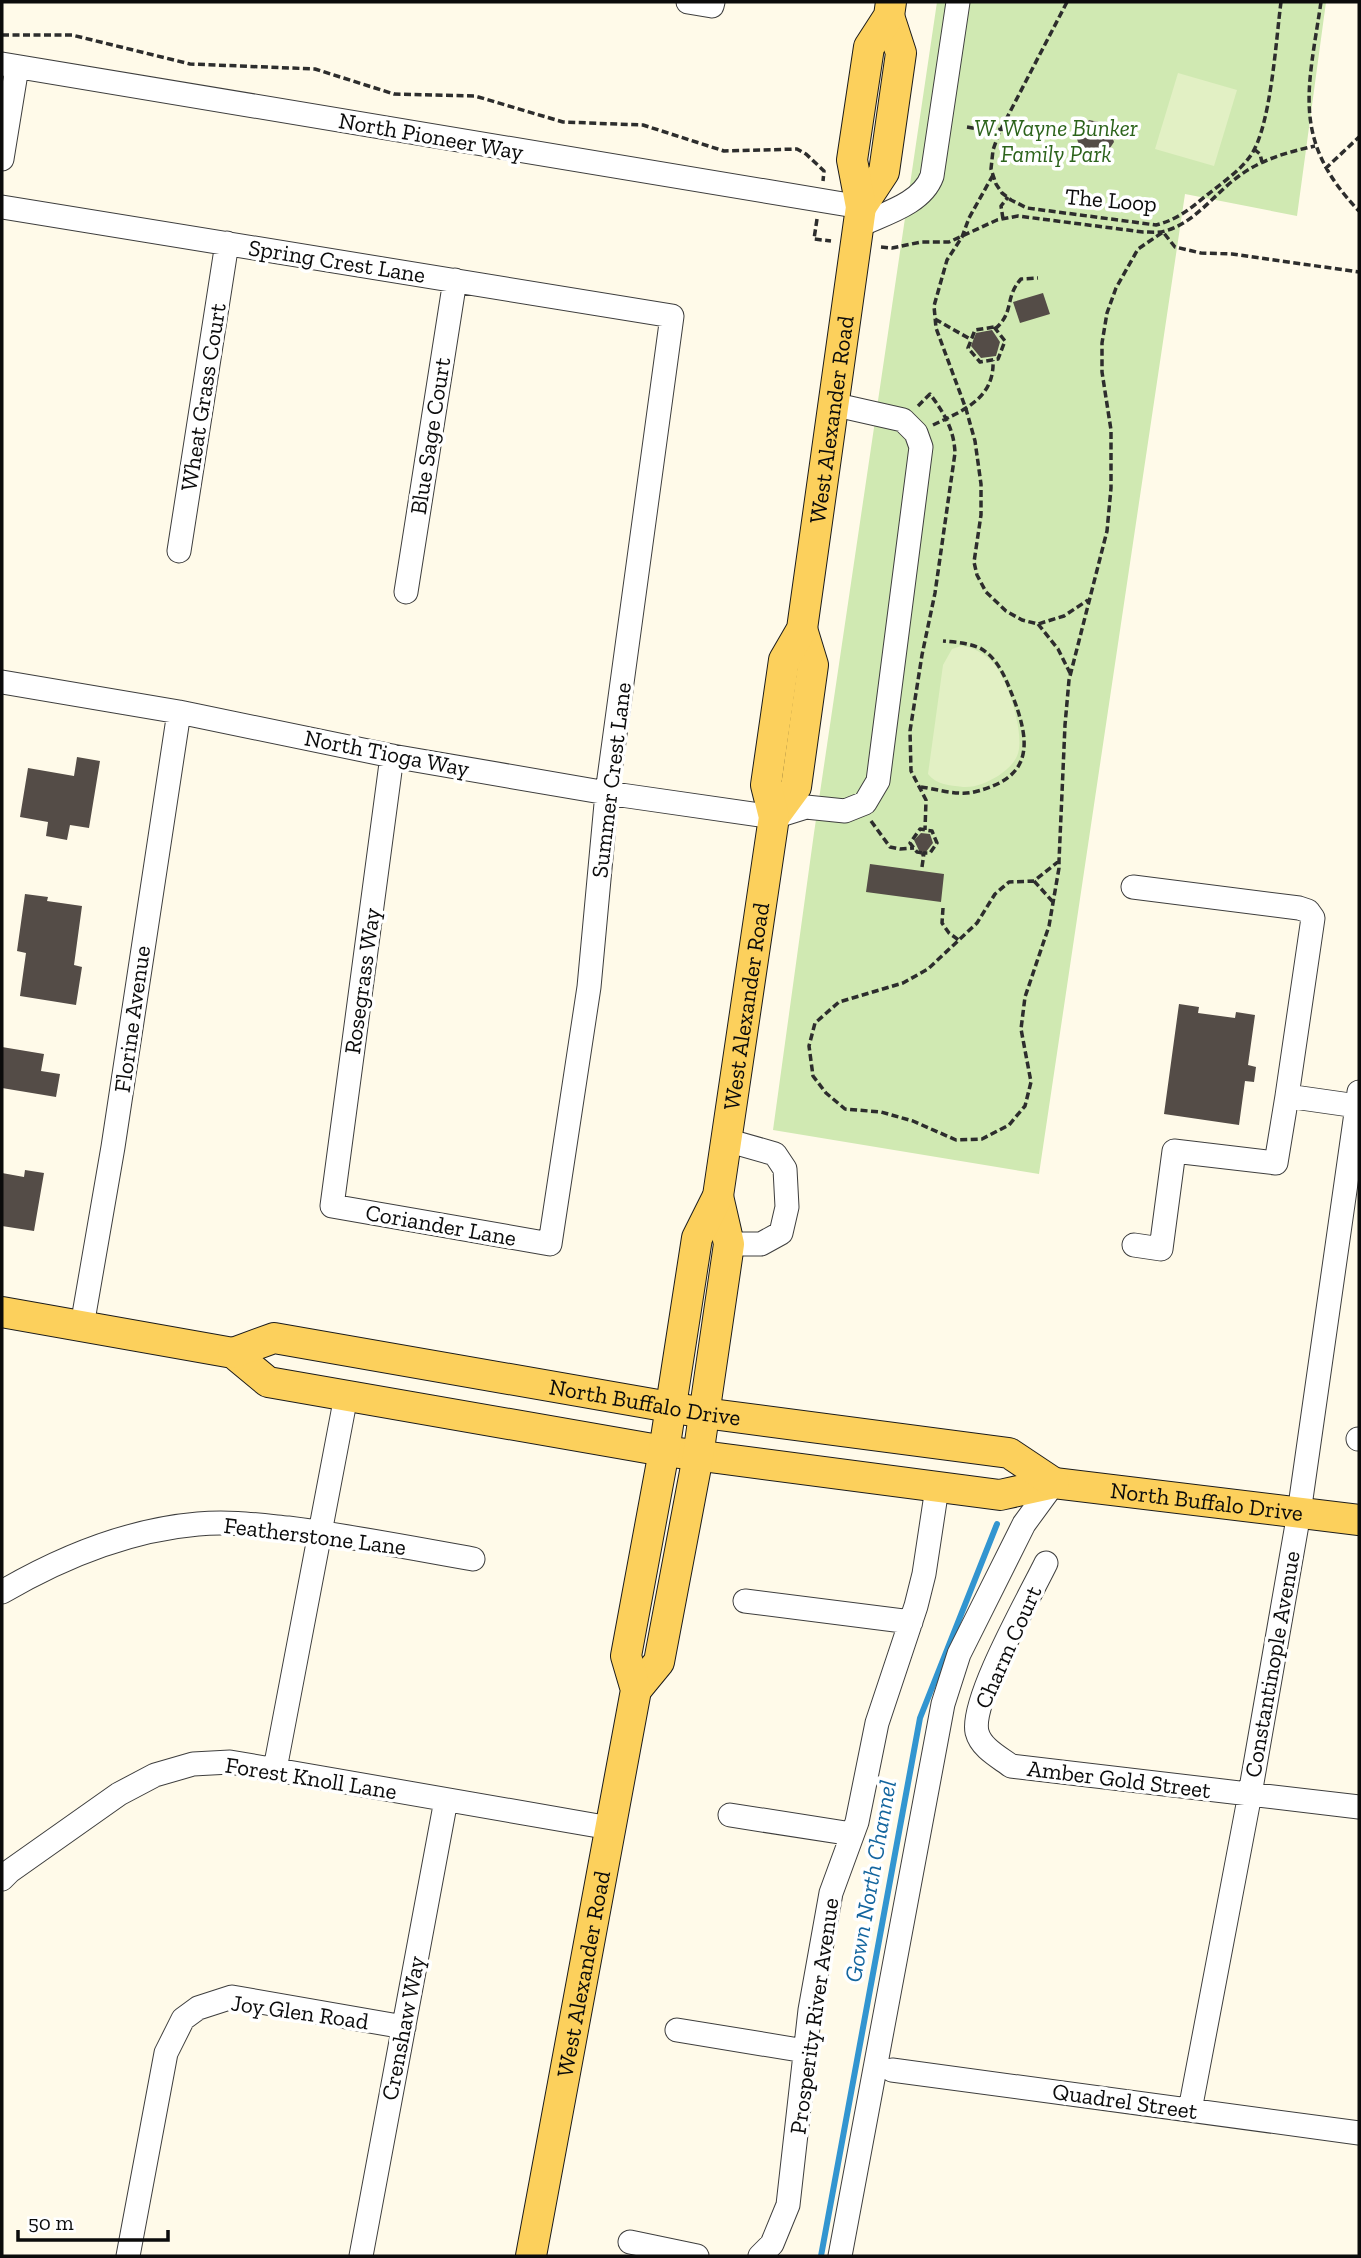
<svg xmlns="http://www.w3.org/2000/svg" width="1361" height="2258" font-family="'Zilla Slab',serif">
<style>
.green{fill:#d0e9b2}
.pitch{fill:#e2f0c4}
.lines{fill:none;stroke-linecap:round;stroke-linejoin:round}
.stream{stroke:#3295d0;stroke-width:6}
.building{fill:#544c47}
.minor-casing{stroke:#3e3e3e;stroke-width:25}
.major-casing{stroke:#1c1c1c;stroke-width:32}
.path{stroke:#2d2d2d;stroke-width:3.5;stroke-dasharray:7 3.5;stroke-linecap:butt}
.minor{stroke:#fff;stroke-width:23}
.major{stroke:#fcd05c;stroke-width:30}
.labels{text-anchor:middle;dominant-baseline:central;stroke-width:7;stroke-linejoin:round;paint-order:stroke}
.park-label{font-size:23px;font-style:italic;fill:#2c631b;stroke:#fff}
.street-label{font-size:23px;fill:#0b0b0b;stroke:#fff}
.water-label{font-size:24px;font-style:italic;fill:#13659e;stroke:#fff}
</style>
<rect width="100%" height="100%" fill="#fffae9"/>
<!-- green -->
<path class="green" d="M937 2H1326L1297 216 1185 194 1039 1174 773 1130 814 833Z"/>
<!-- pitch -->
<path class="pitch" d="M1178 73 1237 90 1214 166 1155 149Z
M961 646C974 647 985 654 994 664 1008 680 1026 737 1017 756 1013 765 1006 770 998 776 988 782 975 788 963 787 949 785 937 785 928 774L943 665 952 649Z"/>
<g class="lines">
<!-- stream -->
<path class="stream" d="M821 2256 920 1718 997 1524"/>
</g>
<!-- building -->
<path class="building" d="M1089 120 1108 124 1114 142 1104 157 1082 154 1076 136Z
M1043 293 1050 314 1020 323 1013 302Z
M992 330 1000 342 996 356 981 358 971 346 976 333Z
M77 757 100 761 89 828 70 825 67 840 46 836 48 822 20 817 28 768 74 776Z
M921 833 930 834 933 843 922 857 914 840Z
M870 864 944 874 941 902 866 892Z
M25 894 48 897 47 901 82 906 74 965 82 967 76 1005 20 996 26 953 17 951Z
M1179 1004 1199 1007 1198 1013 1235 1018 1236 1012 1255 1015 1248 1065 1256 1067 1254 1082 1245 1081 1239 1125 1164 1114Z
M2 1047 44 1054 41 1071 60 1074 56 1097 2 1088Z
M25 1170 44 1173 34 1231 2 1226V1173L24 1177Z"/>
<g class="lines">
<defs>
<path id="minor" d="M688 2 712 6 713 2
M2 64 861 207
M2 159 17 67
M2 207 672 316 607 793 589 987 550 1244 332 1206 392 756
M858 226C883 214 922 204 932 176L958 2
M179 551 227 243
M406 592 455 280
M2 682 179 712 392 756 607 793 774 817 806 807 845 811 865 803 878 781 921 447 916 433 903 420 832 404
M1133 887 1299 908 1308 911 1313 918 1287 1096 1357 1106
M726 1140 775 1154 785 1169 787 1207 781 1233 761 1244H729
M1134 1245 1161 1249 1174 1151 1276 1163 1287 1096
M82 1326 113 1147 179 712
M1358 1439H1359
M1046 1563C1030 1596 970 1701 977 1732 981 1748 999 1757 1011 1766L1359 1807
M2 1592C62 1557 128 1530 198 1524 228 1521 258 1525 288 1528 350 1536 412 1548 473 1559
M745 1601 911 1622
M275 1769 346 1396
M730 1815 852 1834
M2 1879 10 1871 119 1794 155 1775 193 1764 230 1762 610 1828
M677 2030 805 2051
M892 2070 1359 2133
M1190 2110 1250 1794 1299 1513 1359 1092
M630 2242 697 2256
M128 2256 166 2053 183 2019 198 2008 232 1997 404 2027
M361 2256 446 1800
M760 2256 772 2244 788 2205 810 2010 831 1893 857 1822 877 1723 916 1606 924 1574 937 1488
M840 2256 943 1704 959 1654 1024 1524 1054 1483"/>
<g id="major">
<path d="M861 207 884 172 901 53 889 16"/>
<path d="M774 817 796 787 813 665 802 629"/>
<path id="s1" d="M2 1312 233 1353 268 1382 664 1451 1000 1495 1054 1483 1359 1520"/>
<path id="s2" d="M233 1353 274 1338 704 1413 1009 1453 1054 1483"/>
<path d="M636 1690 659 1662 698 1456 729 1244 718 1196"/>
<path id="s3" d="M531 2256 636 1690 626 1656 664 1451 697 1238 718 1196 774 817 766 785 784 660 802 629 861 207 852 160 869 47 889 16 891 2"/>
</g>
</defs>
<!-- minor casing -->
<use href="#minor" class="minor-casing"/>
<!-- major casing -->
<use href="#major" class="major-casing"/>
<!-- path -->
<path class="path" d="M1067 2 999 133 993 150 991 169 996 184 1002 193 1011 200 1027 208 1156 225C1177 220 1191 208 1207 195 1222 183 1240 171 1251 155 1271 126 1276 39 1281 2
M1321 2C1308 90 1291 140 1359 211
M2 35H72L190 64 315 69 394 94 475 96 563 122 643 125 724 151 797 149 806 154 824 171 823 181
M967 127 984 130 1039 128 1076 136
M1254 149 1260 154 1262 162
M1325 169 1359 137
M993 175 969 218 962 237 947 260 934 306 936 328 966 409 975 441 981 484V515L974 562 977 575 986 592 1006 611 1022 620 1038 624 1064 616 1088 600
M817 219 814 239 831 241
M1003 219 1001 206 1008 197
M881 247 892 248 921 242H949L997 220 1018 216 1143 232C1150 232 1158 233 1165 231 1195 223 1215 193 1239 176 1262 159 1288 152 1315 146
M935 319 970 339
M994 327 1005 341 998 359 980 362 968 348 975 330Z
M995 329C1015 312 1004 298 1021 279L1038 278
M918 406 930 394C944 413 954 429 955 453L935 593 922 655 910 731 911 771 926 800 925 830
M933 425C962 411 995 399 993 360
M1038 624 1058 649 1070 673
M921 787C936 789 959 796 974 792 1033 778 1031 744 1013 697 1006 679 998 658 980 648 968 643 955 642 943 641
M871 821 890 847 900 849 914 848
M1059 861 1034 881 1009 882 995 894 977 923 928 969 903 983 839 1002 815 1023 809 1046 813 1076 826 1093 845 1109 881 1112 913 1121 956 1140 982 1139 1009 1125 1025 1106 1031 1082 1021 1029 1025 997 1049 926 1059 868V861L1065 725 1069 680 1107 531 1111 488V430L1102 372V343L1107 313 1116 288 1138 249 1163 232 1175 247 1201 253 1232 254 1359 272
M922 867 924 853H930L937 843 932 831 920 829 910 843 917 852 924 853
M1034 881 1053 902
M943 908 942 923 949 933 960 941"/>
<!-- minor -->
<use href="#minor" class="minor"/>
<!-- major -->
<use href="#major" class="major"/>
</g>
<g class="labels">
<!-- park labels -->
<g class="park-label">
<text x="1056" y="128">W. Wayne Bunker<tspan x="1056" dy="26">Family Park</tspan></text>
</g>
<!-- street labels -->
<g class="street-label">
<text transform="translate(431 136) rotate(10)">North Pioneer Way</text>
<text transform="translate(1111 200) rotate(5)">The Loop</text>
<text transform="translate(337 261) rotate(9)">Spring Crest Lane</text>
<text transform="translate(203 397) rotate(-81)">Wheat Grass Court</text>
<text stroke="none"><textPath href="#s3" startOffset="1872">West Alexander Road</textPath></text>
<text transform="translate(430 436) rotate(-81)">Blue Sage Court</text>
<text transform="translate(387 753) rotate(11)">North Tioga Way</text>
<text transform="translate(611 780) rotate(-83)">Summer Crest Lane</text>
<text transform="translate(362 981) rotate(-82)">Rosegrass Way</text>
<text stroke="none"><textPath href="#s3" startOffset="1274">West Alexander Road</textPath></text>
<text transform="translate(132 1019) rotate(-82)">Florine Avenue</text>
<text transform="translate(441 1225) rotate(10)">Coriander Lane</text>
<text stroke="none"><textPath href="#s2" startOffset="420">North Buffalo Drive</textPath></text>
<text stroke="none"><textPath href="#s1" startOffset="1230">North Buffalo Drive</textPath></text>
<text transform="translate(315 1536) rotate(7)">Featherstone Lane</text>
<text transform="translate(1008 1647) rotate(-66)">Charm Court</text>
<text transform="translate(1272 1664) rotate(-80)">Constantinople Avenue</text>
<text transform="translate(311 1778) rotate(9)">Forest Knoll Lane</text>
<text transform="translate(1119 1779) rotate(7)">Amber Gold Street</text>
<text stroke="none"><textPath href="#s3" startOffset="287">West Alexander Road</textPath></text>
<text transform="translate(300 2012) rotate(8)">Joy Glen Road</text>
<text transform="translate(814 2016) rotate(-82)">Prosperity River Avenue</text>
<text transform="translate(403 2028) rotate(-79)">Crenshaw Way</text>
<text transform="translate(1125 2101) rotate(8)">Quadrel Street</text>
</g>
<!-- water labels -->
<g class="water-label">
<text transform="translate(870 1881) rotate(-80)">Gown North Channel</text>
</g>
</g>
<!-- border -->
<rect width="1361" height="2258" fill="none" stroke="#0b0b0b" stroke-width="7"/>
<!-- scale -->
<path d="M18 2230v10h150v-10" fill="none" stroke="#0b0b0b" stroke-width="3.5"/>
<text x="28" y="2230" font-size="21" fill="#0b0b0b" stroke="#ffffff" stroke-width="5" paint-order="stroke">50 m</text>
</svg>
